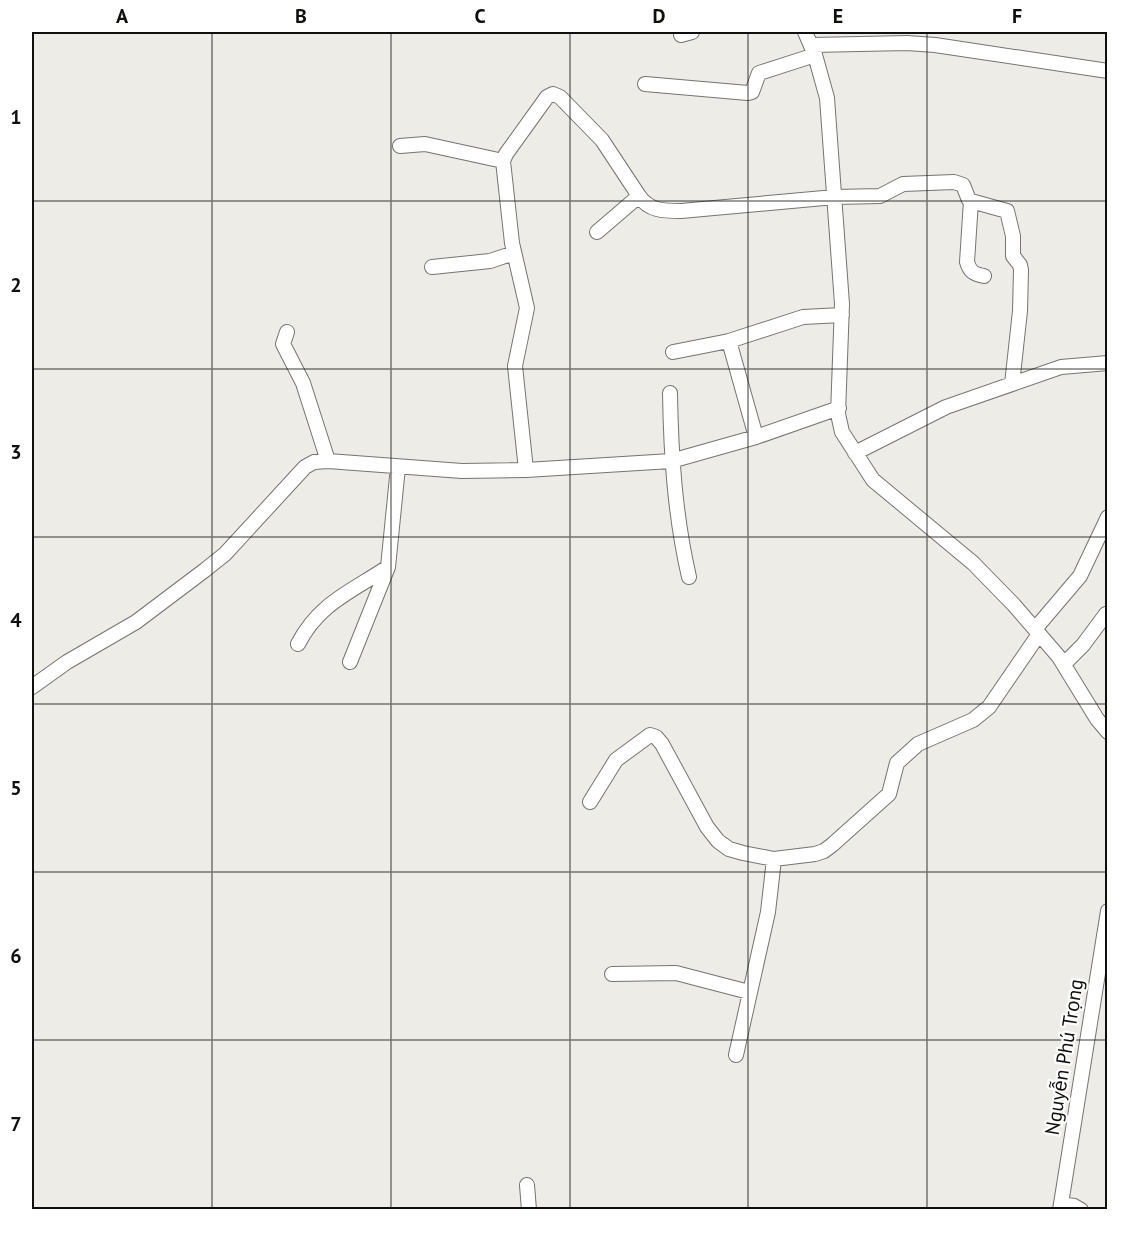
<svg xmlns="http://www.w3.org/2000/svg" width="1139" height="1241" font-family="'PT Sans',sans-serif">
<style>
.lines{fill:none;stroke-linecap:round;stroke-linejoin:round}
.street-casing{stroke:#767470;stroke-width:16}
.street{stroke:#fff;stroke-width:14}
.grid{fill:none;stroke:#0f0f0d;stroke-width:1.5;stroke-opacity:0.55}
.labels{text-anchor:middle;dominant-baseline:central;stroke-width:4.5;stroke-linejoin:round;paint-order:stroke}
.street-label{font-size:20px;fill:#0f0f0d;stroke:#fff}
.neatline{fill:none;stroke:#0f0f0d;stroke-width:2}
.grid-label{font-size:20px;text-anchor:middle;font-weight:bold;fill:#0f0f0d}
</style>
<rect width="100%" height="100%" fill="#edece7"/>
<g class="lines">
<defs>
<path id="street" d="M805 32 815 55 827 98 842 304 838 414 842 432 873 480 973 563 1014 605 1059 657 1097 719 1108 732
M681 35 692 32
M812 45 907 43 935 45 1108 71
M645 84 748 93 752 92 759 73 815 55
M400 146 425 144 503 161
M639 196C649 211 664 211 681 211L835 197 880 196 903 184 954 182 963 185 969 200 971 201
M432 267 490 261 514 253
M984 276C974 274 970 272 967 262L971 201 1007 211 1013 236V256L1020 265 1021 270 1020 311 1012 384
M287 332 283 344 303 383 328 461
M729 341 756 437
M673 352 729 341 803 317 842 315
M670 393C671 456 675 516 689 577
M855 453 946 407 1061 367 1108 363
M526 470 515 366 527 308 512 243 503 161 506 154 547 97 553 94 560 97 602 140 639 196 597 232
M1035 629 1080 576 1108 517
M298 644C319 603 351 592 388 567
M350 662 388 567 398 467
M1064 664 1083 645 1106 614
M32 687 67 662 136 622 205 570 225 554 305 467 314 462 328 461 462 471 526 470 671 461 756 437 839 408
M590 802 616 760 650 735 656 737 662 744 707 827 718 841 729 849 743 853 774 859 815 854 824 851 832 845 889 794 897 763 918 744 973 720 989 707 1039 634
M612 974 676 973 749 992
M736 1055 768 912 774 859
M527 1185 529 1210
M1061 1204 1074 1206 1081 1210
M1060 1210 1108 911"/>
</defs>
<!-- street casing -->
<use href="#street" class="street-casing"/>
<!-- street -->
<use href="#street" class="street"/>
</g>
<!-- grid -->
<path class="grid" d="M212 32V1210M391 32V1210M570 32V1210M748 32V1210M927 32V1210M32 201H1108M32 369H1108M32 537H1108M32 704H1108M32 872H1108M32 1040H1108"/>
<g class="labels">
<!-- street labels -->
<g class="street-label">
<text transform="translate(1064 1057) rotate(-81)">Nguyễn Phú Trọng</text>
</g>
</g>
<!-- border -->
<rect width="1139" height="1241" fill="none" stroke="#ffffff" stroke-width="66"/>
<rect x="33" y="33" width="1073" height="1175" class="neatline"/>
<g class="grid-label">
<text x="122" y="23">A</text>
<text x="301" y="23">B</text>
<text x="480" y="23">C</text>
<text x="659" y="23">D</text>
<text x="838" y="23">E</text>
<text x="1017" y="23">F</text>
<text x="16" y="124">1</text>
<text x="16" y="292">2</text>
<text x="16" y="459">3</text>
<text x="16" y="627">4</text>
<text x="16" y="795">5</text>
<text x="16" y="963">6</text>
<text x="16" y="1131">7</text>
</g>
</svg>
